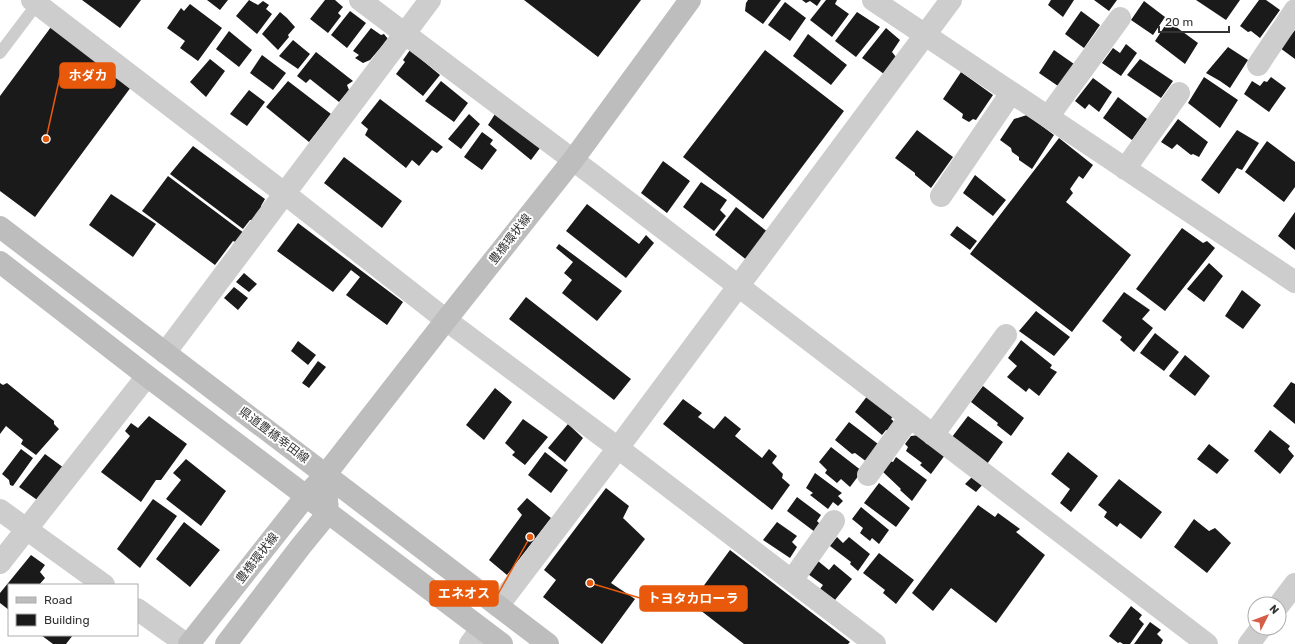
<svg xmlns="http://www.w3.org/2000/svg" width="1295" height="644" font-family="Rubik,'Noto Sans JP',sans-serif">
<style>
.building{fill:#1a1a1a}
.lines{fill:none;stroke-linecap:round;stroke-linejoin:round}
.service{stroke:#cdcdcd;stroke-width:12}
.minor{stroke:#cdcdcd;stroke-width:22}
.secondary{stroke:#bdbdbd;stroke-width:22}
.labels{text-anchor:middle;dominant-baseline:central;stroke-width:4;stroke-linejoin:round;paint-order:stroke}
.street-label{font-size:12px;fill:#333;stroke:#fff}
.leader{fill:none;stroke:#e8590c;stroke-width:1.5}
.callout-dot{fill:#e8590c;stroke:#fff;stroke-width:1.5}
.callout{fill:#e8590c;stroke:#e8590c;stroke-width:1.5}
.callout-label{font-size:13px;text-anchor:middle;font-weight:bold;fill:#fff}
</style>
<rect width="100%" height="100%" fill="#fff"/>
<!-- building -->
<path class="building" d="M82 0H141L120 28Z
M207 0H228L220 10Z
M249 0 258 5 263 1 269 5 266 9 272 14 257 34 236 16Z
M325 0H335L343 7 338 13 341 16 328 33 310 19Z
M524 0H641L598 57Z
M748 0H781L763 24 745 11 746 3Z
M802 0H821L817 6 810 1 806 3Z
M826 0H837L835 4 849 14 832 37 810 20Z
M1051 0H1074L1063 17 1048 5Z
M1094 0H1117L1109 11Z
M1196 0H1240L1226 20Z
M1259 0H1266L1280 10 1260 38 1251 31 1248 32 1240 26Z
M1144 1 1165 17 1153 35 1131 20Z
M785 2 806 18 790 41 768 25Z
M190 4 222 28 198 61 180 48 185 41 167 28 181 8 184 11Z
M350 11 366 23 347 48 331 35Z
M1081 11 1100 25 1084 48 1065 34Z
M280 12 287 18 295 27 288 35 289 37 278 50 262 34Z
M857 12 880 27 856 57 835 41Z
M1168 21 1198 43 1185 64 1155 41Z
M51 27 131 87 35 217 0 191V96Z
M371 28 381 35 384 34 388 39 370 60 363 63 355 58 359 55 353 51Z
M886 28 900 40 892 52 896 57 884 74 862 58Z
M1295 30V59L1280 48Z
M229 31 252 50 239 67 216 49Z
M808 34 847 65 831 85 793 56Z
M293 40 310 54 298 69 279 56Z
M1126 44 1137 53 1121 76 1102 63 1113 48 1120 53Z
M1228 47 1248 60 1230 88 1220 81 1206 73Z
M410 50 440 75 423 96 396 74 405 62 403 60Z
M765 50 844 111 763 219 683 157Z
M1054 50 1074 64 1058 86 1039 73Z
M316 52 353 81 347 85 349 90 339 102 310 79 306 83 297 76Z
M262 55 286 73 273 90 250 73Z
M210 59 225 71 206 97 190 82Z
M1140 59 1173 81 1161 98 1127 75Z
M961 72 993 95 976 120 973 119 969 122 962 118 963 114 943 99Z
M1204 77 1238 100 1220 128 1188 103Z
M1271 77 1286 88 1269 112 1244 94 1252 81 1260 86 1264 81 1267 82Z
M1093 78 1112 92 1099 112 1089 104 1085 109 1075 101Z
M288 81 331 114 309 142 266 107Z
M441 81 468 103 454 122 425 101Z
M249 90 265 102 247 126 230 114Z
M1118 97 1147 119 1132 140 1103 118Z
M380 99 443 147 437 153 432 150 419 166 412 160 406 168 365 135 368 129 361 123Z
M469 114 480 124 461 149 448 139Z
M495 114 540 148 531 160 488 125Z
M1027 115 1054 135 1032 169 1019 160V157L1012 152 1011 148 1000 140 1014 119Z
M1178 119 1208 142 1199 157 1193 154 1191 155 1177 144 1172 149 1161 142Z
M917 130 953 157 931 188 915 175V173L895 158Z
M1237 130 1259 143 1242 170 1237 168 1219 194 1201 180Z
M482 132 493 140 490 144 497 150 482 170 464 157Z
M1059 138 1093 165 1083 179 1079 176 1070 189 1073 193 1066 202 1131 255 1072 332 970 254Z
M1267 141 1295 162V187L1284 202 1245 172Z
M193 146 265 199 261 206 262 209 256 220H250L243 229 170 174Z
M344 157 402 201 382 228 324 183Z
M663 161 690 181 667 213 641 193Z
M975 175 1006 200 993 216 963 193Z
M168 176 244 233 238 243 233 241 215 265 142 211Z
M701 182 727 200 720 210 726 216 714 231 683 207Z
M111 194 156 224 133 257 89 225Z
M587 204 639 244 646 235 654 243 626 278 566 231Z
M736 207 769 233 748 261 715 235Z
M1295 212V250L1278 236Z
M298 223 403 302 387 325 346 295 360 277 351 270 333 292 277 251Z
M957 226 977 241 970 250 950 235Z
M1182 228 1203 243 1207 241 1215 248 1165 311 1136 289Z
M559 244 622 291 597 321 562 293 572 280 564 273 573 262 556 248Z
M1209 263 1223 276 1204 302 1187 289Z
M244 273 257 284 249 292 236 282Z
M234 287 248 298 238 310 224 298Z
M1242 290 1261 305 1243 329 1225 316Z
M1124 292 1150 310 1142 319 1153 328 1134 352 1120 340 1122 337 1102 321Z
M526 297 631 379 614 400 509 319Z
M1036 311 1070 337 1054 356 1019 331Z
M1155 333 1179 352 1164 371 1140 353Z
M1021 340 1052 365 1050 368 1057 372 1039 396 1029 388 1026 392 1007 377 1017 366 1008 358Z
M298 341 316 355 308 365 291 351Z
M1185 355 1210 376 1195 396 1169 376Z
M318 361 326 367 309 388 302 383Z
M1291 382 1295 384V424L1273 406Z
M0 383 3 385 7 383 54 421V424L59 429 36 455 21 444 23 440 6 426 0 434Z
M983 386 1024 418 1011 436 997 425 998 423 971 402Z
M495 388 512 402 484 440 466 425Z
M868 395 895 414 891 419 898 425 892 432 886 430 882 435 855 412Z
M683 399 702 413 698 417 714 429 725 416 741 429 735 436 762 458 769 449 777 456 772 463 783 474 782 478 790 485 772 510 663 424Z
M149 416 187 444 161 480H156L141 502 101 472 130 436 125 431 131 423 138 428Z
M968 416 1003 442 987 464 952 437Z
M523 419 548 437 525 465 512 455 515 452 505 443Z
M849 422 878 444 867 462 855 453 852 454 835 440Z
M568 424 583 438 565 462 548 448Z
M1270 430 1290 446 1288 449 1294 456 1280 474 1254 451Z
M919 435 945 455 931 474 920 465 922 463 906 451 908 447 905 444 911 436Z
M1209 444 1229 460 1217 474 1197 459Z
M831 447 862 471 850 487 841 479 837 483 825 473 827 470 819 462Z
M21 449 33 458 13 486 10 485 9 480 2 474Z
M545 452 568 470 551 493 528 475Z
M1068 452 1098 476 1071 512 1060 503 1070 489 1051 474Z
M45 454 64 468 40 502 19 487Z
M896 457 927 480 912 501 900 490 901 489 882 471 890 461 893 462Z
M186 459 226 491 201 526 166 499 181 480 173 473Z
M815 473 842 493 838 496 843 501 838 506 833 502 828 509 810 495 813 493 806 488Z
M973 476 984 483 976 492 965 484Z
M1119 479 1162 512 1141 539 1120 523 1117 527 1104 517 1107 512 1098 505Z
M879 483 910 508 896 527 864 503Z
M606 488 629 506 623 518 645 539 611 583 635 599 602 644 543 597 556 580 544 570Z
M797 497 821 515 817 521 820 524 815 532 787 511Z
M527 498 551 518 507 575 489 560 522 515 517 509Z
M153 499 177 516 140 568 117 549Z
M978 505 995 517 998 513 1020 529 1016 532 1045 555 996 623 951 588 933 611 912 593Z
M861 507 889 530 879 544 872 538 870 541 860 533 863 528 852 519Z
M1194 519 1209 531 1215 528 1231 543 1207 573 1174 547Z
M184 522 220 550 190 587 156 559Z
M777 522 797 536 792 542 797 547 790 558 763 540Z
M837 537 843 543 849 537 870 554 858 571 850 564 851 562 830 546Z
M730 550 850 642 848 644H744L691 603Z
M879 553 914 580 896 604 883 593 885 590 863 573Z
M31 555 45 565 40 572 45 578 39 585H9V610L0 603V593Z
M818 561 829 570 834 564 852 579 835 600 820 589 823 585 808 574Z
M1131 606 1142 615 1139 619 1144 624 1130 644H1123L1120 642 1118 643 1109 636Z
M1150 622 1161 630 1157 634 1163 640 1161 644H1134Z
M41 635H73L66 644H53Z"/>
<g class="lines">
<!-- service -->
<path class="service" d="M0 53 37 4"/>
<!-- minor -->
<path class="minor" d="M32 0 284 193 446 320 618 448 875 644
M360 0 593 175 1207 644
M873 0 1295 282
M1258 65 1295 10
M1048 117 1120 18
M1125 169 1179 93
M941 196 1011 93
M165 353 430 0
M933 435 1006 335
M868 475 910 417
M0 510 104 585
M0 563 147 376
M792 580 834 521
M1279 605 1295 584
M498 606 618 448 951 0
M137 609 186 644
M470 644 481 629
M1249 644 1261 628"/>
<!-- secondary -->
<path class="secondary" d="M0 227 548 644
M0 262 147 376 502 644
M189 644 306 496 326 474 446 320 573 160 690 0
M226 644 301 546 328 513 327 499"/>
</g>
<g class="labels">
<!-- street labels -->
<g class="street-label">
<text transform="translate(510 239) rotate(-52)">豊橋環状線</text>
<text transform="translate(274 435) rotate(37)">県道豊橋幸田線</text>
<text transform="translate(257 558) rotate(-52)">豊橋環状線</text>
</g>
</g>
<!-- callouts -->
<path class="leader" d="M46 139L60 76M530 537L498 594M590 583L640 598"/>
<g class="callout-dot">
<circle cx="46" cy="139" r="4"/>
<circle cx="530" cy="537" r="4"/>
<circle cx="590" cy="583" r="4"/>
</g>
<g class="callout">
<rect x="60" y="63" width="55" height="25" rx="4"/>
<rect x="430" y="581" width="68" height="25" rx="4"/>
<rect x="640" y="586" width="107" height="25" rx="4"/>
</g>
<g class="callout-label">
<text x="88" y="80">ホダカ</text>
<text x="464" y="598">エネオス</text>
<text x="693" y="603">トヨタカローラ</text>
</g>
<!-- legend -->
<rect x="8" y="584" width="130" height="52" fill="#ffffff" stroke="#adadad"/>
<rect x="16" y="597" width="20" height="6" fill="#bdbdbd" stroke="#adadad"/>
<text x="44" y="604" font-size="12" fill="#333333">Road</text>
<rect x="16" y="614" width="20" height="12" fill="#1a1a1a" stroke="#adadad"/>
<text x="44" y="624" font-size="12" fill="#333333">Building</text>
<!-- north arrow -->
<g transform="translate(1267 616) rotate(48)"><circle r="19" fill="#ffffff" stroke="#adadad"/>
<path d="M0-3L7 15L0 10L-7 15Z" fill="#d65e48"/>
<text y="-6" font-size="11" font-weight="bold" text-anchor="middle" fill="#333333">N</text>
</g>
<!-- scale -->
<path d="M1159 26v6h70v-6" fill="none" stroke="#333333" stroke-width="2"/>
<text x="1165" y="26" font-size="12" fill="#333333" stroke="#ffffff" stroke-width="3" paint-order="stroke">20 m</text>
</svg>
